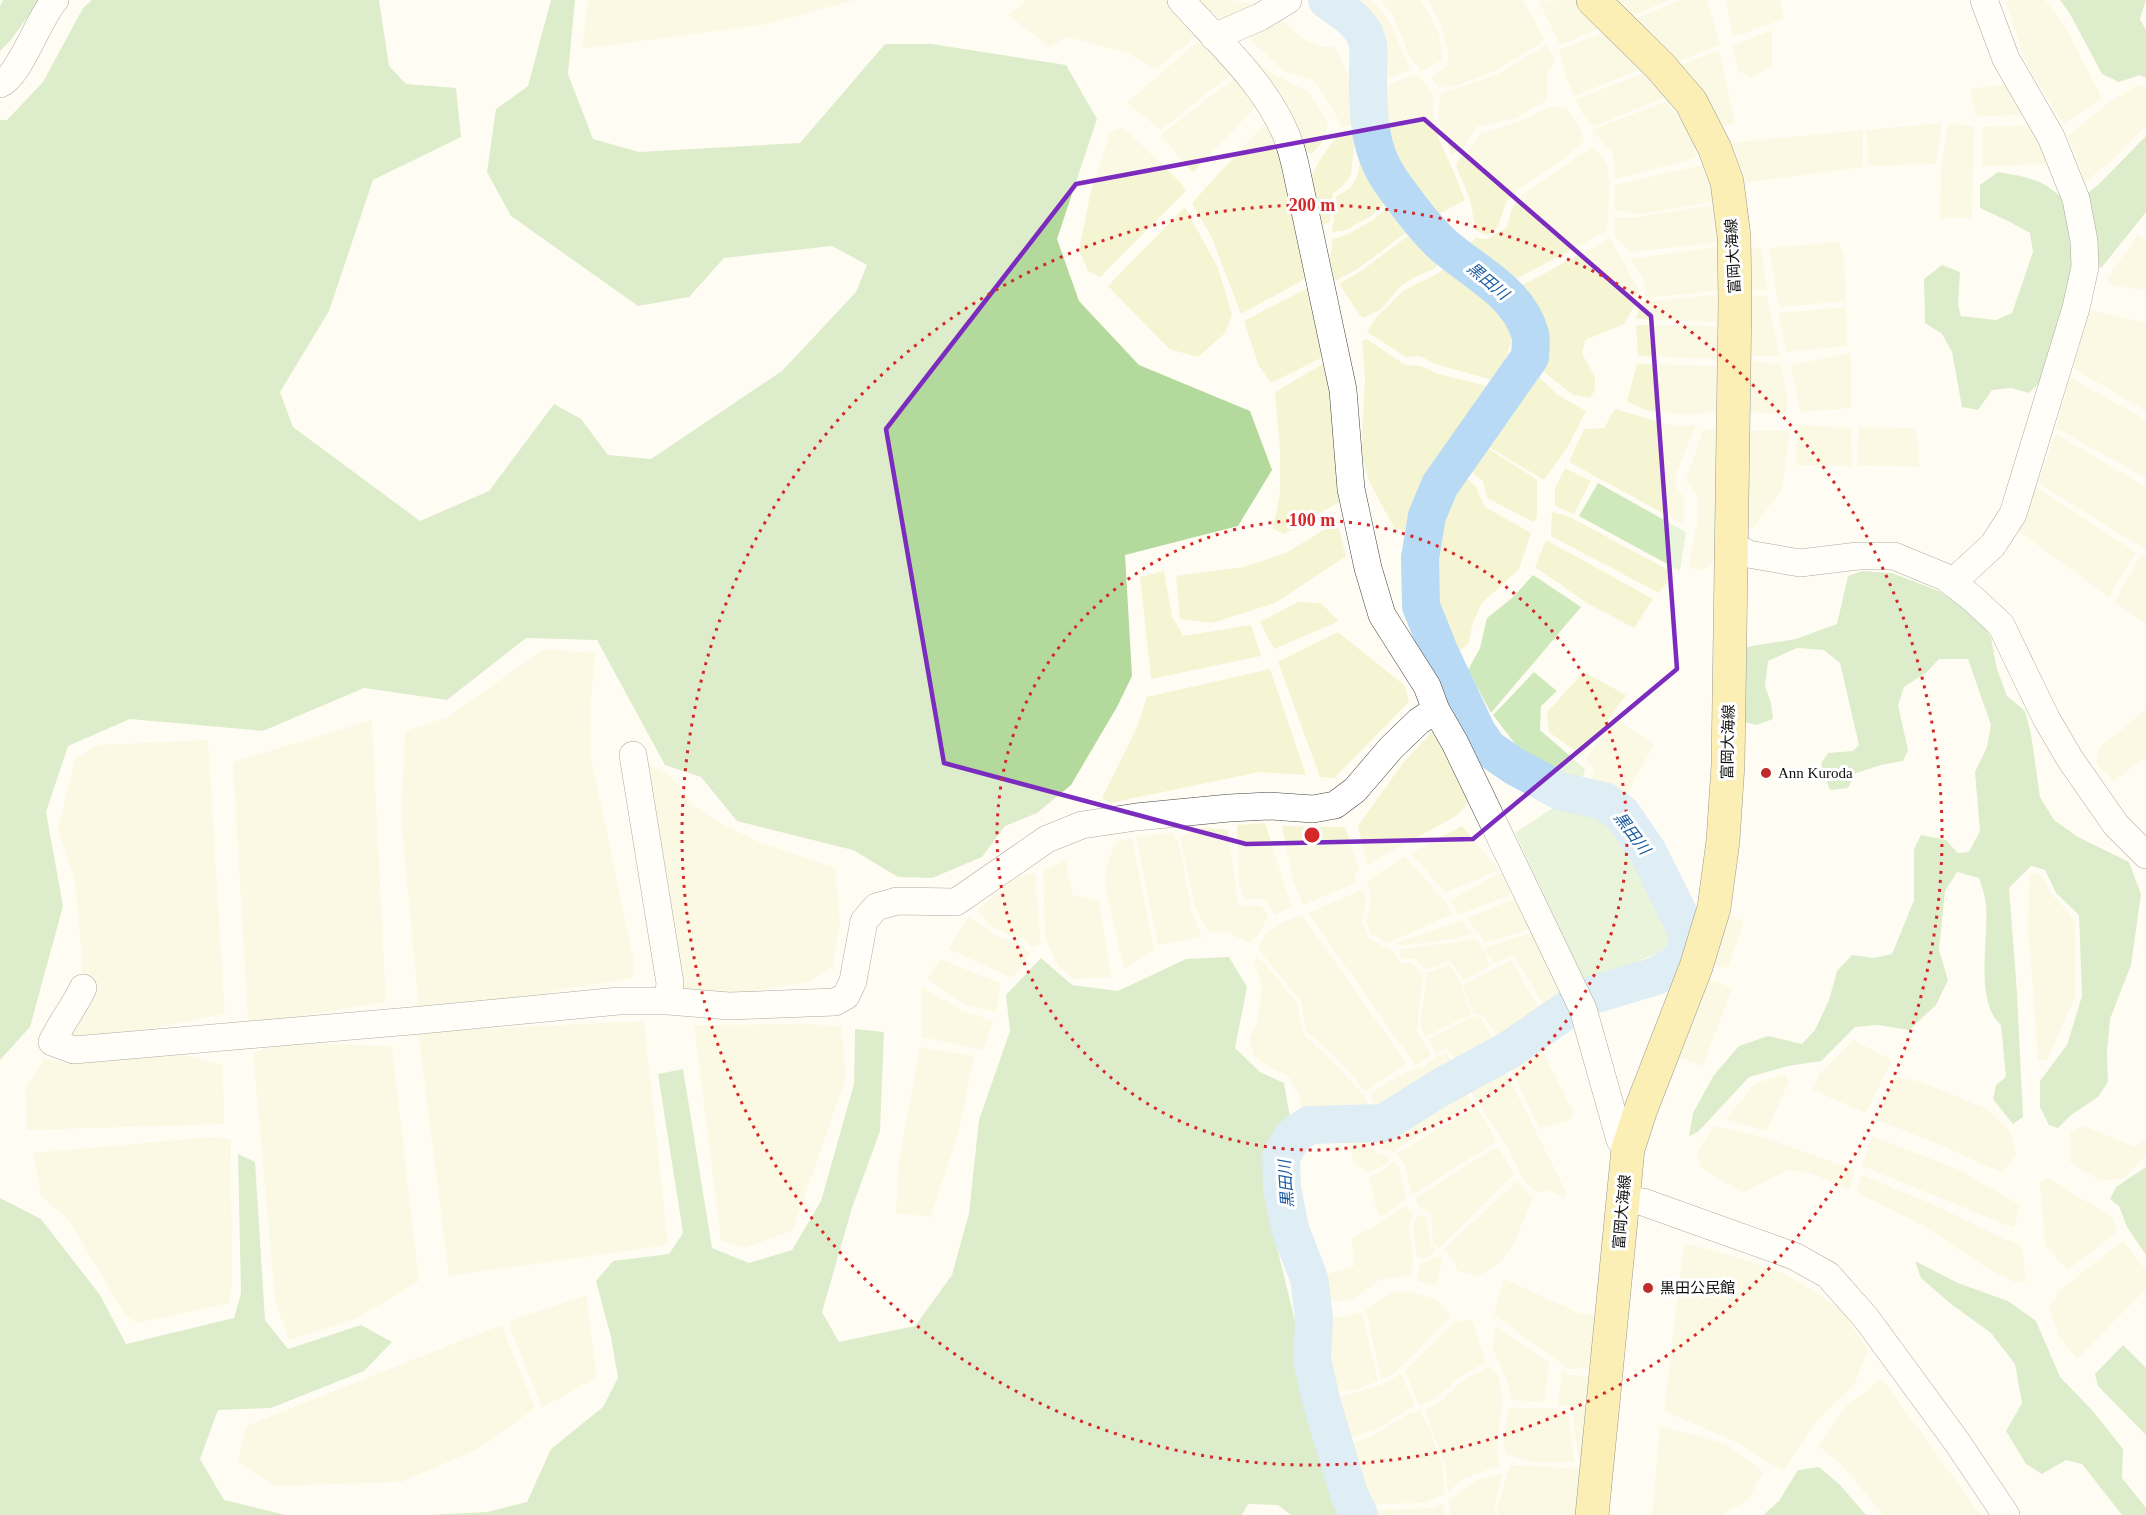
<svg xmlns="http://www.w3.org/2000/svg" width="2146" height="1515" font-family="'Times New Roman','Noto Sans JP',serif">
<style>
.farmland{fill:#f5f4d3}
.green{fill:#d0e9bc}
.forest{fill:#b3da9c}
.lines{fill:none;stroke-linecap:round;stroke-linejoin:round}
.river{stroke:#b8daf5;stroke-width:38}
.minor-casing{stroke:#434343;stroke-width:28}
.major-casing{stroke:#212121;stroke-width:34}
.minor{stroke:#fff;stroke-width:27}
.major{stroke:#f5de6c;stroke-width:33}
.marked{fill:none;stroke:#7b2cbf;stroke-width:4.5;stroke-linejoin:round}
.ring{fill:none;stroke:#d62828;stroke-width:3;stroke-dasharray:3 6}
.poi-dot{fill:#be2d29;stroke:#fff;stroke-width:2}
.labels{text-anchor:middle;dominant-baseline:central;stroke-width:6;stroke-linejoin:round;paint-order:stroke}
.street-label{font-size:15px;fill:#101010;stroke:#fff}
.poi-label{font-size:15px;fill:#101010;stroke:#fff;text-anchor:start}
.water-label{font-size:16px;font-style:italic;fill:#1a5ba0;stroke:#fff}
.centre{fill:#d62828;stroke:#fff;stroke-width:3}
.ring-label{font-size:18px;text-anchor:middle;font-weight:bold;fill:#d62828;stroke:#fff;stroke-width:6;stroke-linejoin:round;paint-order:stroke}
</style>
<rect width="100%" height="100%" fill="#fffdf3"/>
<!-- farmland -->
<path class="farmland" d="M588 0H855L767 24 582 49Z
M1027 0H1167L1198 35 1155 70 1128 53 1067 37 1049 47 1008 15Z
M1195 0H1232L1254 4 1259 8 1223 21Z
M1354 0H1370L1378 6 1392 26 1410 70 1382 81 1384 46 1377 24Z
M1385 0H1421L1439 33 1443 60 1421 71 1410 57 1393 16 1382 2Z
M1428 0H1523L1545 40 1497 70 1459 85 1440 88 1431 78 1447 66 1448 52 1440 23Z
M1574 0 1603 27 1560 45 1539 1Z
M1612 0H1669L1630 17Z
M1681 0H1707L1720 45 1673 64 1634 19Z
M1726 0H1780L1784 19 1733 37Z
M2010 0H2045L2065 26 2102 98 2063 124 2029 69 2005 2Z
M1273 20H1282L1303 39 1321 47H1335L1352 83 1357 122 1343 128 1322 92 1312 80 1284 71 1251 41 1250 33Z
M1772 30V67L1751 77 1739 72 1732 46Z
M1607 31 1646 67 1575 96 1566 78 1559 50Z
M1232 38 1270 72 1309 92 1328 121 1325 138 1312 154 1301 150Z
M1200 39 1232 73 1161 130 1127 103Z
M1546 45 1556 60 1547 72V100L1516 118 1476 127 1463 148 1452 154 1440 126 1438 114 1441 94 1498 74Z
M1719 50 1735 123 1719 126 1677 66Z
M1648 72 1669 96 1592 127 1582 113 1575 99Z
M1413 75 1420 77 1433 94 1434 123 1438 137 1456 177 1465 200 1435 216 1398 167 1388 145 1384 121 1383 87Z
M1236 77 1257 106 1193 172 1160 135Z
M2009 84 2026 114 1976 117 1970 89Z
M2139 84 2146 89V126L2117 156 2085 182 2068 136 2107 104Z
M1667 101 1693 139 1696 158 1615 179 1613 154 1592 130Z
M1549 107H1566L1575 119 1585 140 1565 159 1519 189 1506 202 1498 227 1487 235 1476 231 1470 199 1456 166 1460 158 1473 146 1480 134 1518 122Z
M1266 122 1274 129 1295 211 1305 279 1241 314 1212 238 1192 203Z
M1942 123 1936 164 1868 166 1867 130Z
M1948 124 1974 126 1972 218H1940L1941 168Z
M2034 125 2051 164 1982 166 1983 127Z
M1123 127 1181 183 1186 191 1100 277 1088 271 1079 250 1090 195 1110 133Z
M1356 130 1358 137 1354 146 1351 175 1342 187 1333 193 1330 222 1323 225 1312 190 1311 177 1321 158 1338 135Z
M1863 130V167L1741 183 1730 143Z
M1593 146 1607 164 1610 183 1607 231 1518 278 1509 277 1467 247 1475 238 1487 239 1507 227 1512 208 1523 194Z
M1362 154 1387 201 1371 216 1346 230 1332 232 1336 197 1350 188 1357 177Z
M1702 165 1713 173 1718 201 1641 214 1614 210 1615 185Z
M1719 204 1721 242 1631 252 1615 237 1614 217H1639Z
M1185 207 1218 268 1232 315 1225 333 1198 357 1169 349 1108 286Z
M1389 207 1407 232 1359 268 1335 281 1330 260 1333 239 1346 235 1371 221Z
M2138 234 2146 240V290L2113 286 2107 279Z
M1408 236 1441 261 1435 268 1413 278 1400 287 1380 310 1362 318 1339 284 1361 271Z
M1610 238 1639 290 1636 303 1624 324 1585 340 1582 354 1595 376V390L1590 398 1573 395 1540 369 1545 341 1542 321 1521 286Z
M1838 242 1844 255 1846 301 1779 307 1769 248Z
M1721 246 1723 290 1646 298 1644 279 1630 259Z
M1761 247 1767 291 1745 289 1746 248Z
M1448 266 1486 298 1509 324 1511 341 1505 361 1492 380 1435 364 1420 356 1406 357 1367 332 1377 317 1404 290 1437 274Z
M1308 288 1325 356 1271 383 1259 366 1244 321Z
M1723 294 1724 322 1635 319 1642 302Z
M1744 295 1767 296 1780 356H1746Z
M1846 307 1847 346 1787 352 1778 313Z
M2090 310 2146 323V411L2073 368Z
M1636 325 1723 326 1722 359 1638 356Z
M1367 339 1405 365 1421 366 1438 374 1487 386 1430 472 1420 493 1410 532 1394 528 1370 483 1361 455 1365 378 1362 341Z
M1851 353V408L1801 412 1790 365Z
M1745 361 1781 364 1787 394V414L1744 412Z
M1326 362 1337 429 1339 502 1284 534 1273 529 1280 492V449L1275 392Z
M1637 364 1721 366 1718 411 1686 415 1645 410 1627 401Z
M1539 377 1558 395 1586 411 1567 448 1544 480 1489 447V440Z
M2070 377 2146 420V478L2056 428Z
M1615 409 1674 426 1696 425 1676 474 1675 485 1685 499 1683 524 1569 462 1584 429 1604 428Z
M1798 425 1851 428 1852 466 1795 465Z
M1859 427 1912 428 1917 434 1920 467 1857 465Z
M1720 429 1718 558 1701 571 1688 567 1698 519 1697 498 1686 480 1703 430Z
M1744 431H1790L1782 489 1754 527 1743 530Z
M2056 434 2146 487V550L2038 483Z
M1483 445 1537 480V517L1534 522 1487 498 1483 481 1468 469Z
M1565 468 1591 481 1574 514 1555 506V489Z
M1463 475 1476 487 1485 507 1531 533 1519 569 1481 604 1473 623 1468 644 1460 651 1437 616 1430 573 1440 523Z
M2037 488 2136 552 2109 597 2017 530 2031 489Z
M1552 512 1568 516 1674 573 1659 593 1551 536Z
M1337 522 1346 556 1275 603 1212 623 1180 619 1176 576 1244 567 1286 553Z
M1546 540 1653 599 1634 628 1587 603 1535 567Z
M2142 553 2146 556V624L2114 602Z
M1164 571 1172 616 1183 636 1251 625 1261 656 1151 679 1140 577Z
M1298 602 1321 603 1339 621 1274 649 1260 622Z
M1338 632 1405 686 1409 702 1334 778 1320 777 1278 662Z
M544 649 595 653 590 712 591 757 634 962 632 978 564 989 504 1006 419 1010 401 818 405 731 448 717Z
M1270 669 1306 775 1259 772 1110 803 1102 798 1137 727 1147 697Z
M1584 672 1626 695 1582 756 1549 732 1547 712Z
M2146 710V758L2113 781 2096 764 2099 748Z
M1614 718 1654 744 1625 798 1608 786 1591 783 1594 771 1586 759Z
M372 720 386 1002 268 1022 248 1021 233 762Z
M1435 729 1473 797 1456 816 1367 865 1358 826 1403 763Z
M208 740 225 1014 79 1042 70 1033 83 1005 82 959 75 881 58 829 75 760 98 745Z
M649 764 674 779 693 805 720 823 757 841 835 868 840 922 833 965 811 981 745 993H681L643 771Z
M1265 823 1292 907 1275 915 1268 904 1260 898 1245 900 1239 884 1237 825Z
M1282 826 1345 827 1359 868 1355 875V883L1303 905 1293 881Z
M1462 826 1499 870 1445 893 1411 853Z
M1204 828 1228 830 1238 906H1261L1268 916 1260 933 1250 943 1226 932 1210 933 1195 908 1180 836Z
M1173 832 1179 843 1192 911 1202 937 1158 945 1136 837Z
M1132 838 1154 950 1124 969 1106 891V868L1116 842Z
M1405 856 1446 902 1452 914 1388 943 1371 934 1366 923 1371 901 1367 881Z
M1065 860 1073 895 1099 901 1111 977 1073 979 1058 966 1045 938 1043 871Z
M1035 873 1041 944 1033 948 1022 938 1006 934 987 923 978 910 1014 878Z
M1508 873 1517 892 1459 915 1451 900 1498 874Z
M2030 873 2042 875 2050 893 2066 909 2075 922V997L2047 1060H2038L2028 925Z
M1364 889 1366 903 1362 921 1369 939 1394 952 1400 963H1413L1423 978 1417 1030 1431 1055 1421 1063 1415 1065 1308 913Z
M1521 896 1533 928 1485 943 1467 918Z
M1727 913 1744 923 1728 968 1711 965Z
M1299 915 1304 918 1407 1064 1365 1091 1336 1057 1306 1031 1301 1001 1258 949 1265 934 1275 926Z
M969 916 996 936 1018 943 1030 953 1012 978 949 949Z
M1462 920 1472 933 1458 938 1402 946 1396 943Z
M1535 931 1568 996 1547 1010 1513 955 1493 964 1484 948Z
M1475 939 1482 946 1490 966 1464 980 1450 961 1425 970 1415 959H1401L1398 950Z
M1257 955 1296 1001 1300 1016 1303 1034 1331 1060 1364 1095 1371 1110 1358 1116 1301 1107 1298 1092 1288 1076 1268 1067 1254 1056 1249 1040 1257 1023 1262 987 1254 964Z
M940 959 1000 983 997 1012 965 1005 927 978Z
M1511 960 1542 1014 1499 1039 1483 1016 1473 1013 1463 985Z
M1449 964 1460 981 1471 1014 1425 1037 1420 1025 1427 973Z
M1706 978 1732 988 1703 1066 1676 1056Z
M922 987 961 1010 994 1021 983 1050 922 1037Z
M1473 1016 1482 1018 1495 1042 1459 1065 1448 1049 1435 1052 1428 1039Z
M644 1021 668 1245 449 1276 418 1032Z
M813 1024 841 1027 846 1077 793 1230 745 1248 721 1241 694 1025Z
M1853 1040 1892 1060 1866 1113 1813 1090 1820 1073Z
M287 1043 392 1046 419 1281 357 1318 289 1340 275 1301 253 1052Z
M1540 1046 1573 1112 1569 1121 1539 1128 1509 1065Z
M920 1047 974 1056 959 1132 931 1217 896 1213 899 1161Z
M180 1054 223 1065 224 1124 27 1130 26 1089 44 1059 71 1063Z
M1447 1054 1454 1067 1430 1083 1377 1109 1370 1094 1403 1073 1424 1066 1437 1056Z
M1503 1067 1567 1193 1564 1198 1547 1190 1539 1193 1525 1182 1507 1147 1467 1086Z
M1785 1074 1789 1081 1767 1131 1726 1119 1756 1083Z
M1894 1076 1922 1082 1989 1110 2011 1132 2016 1153 2002 1173 1948 1148 1877 1120Z
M1464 1089 1472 1103 1392 1152 1382 1149 1370 1139 1379 1133 1408 1123Z
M1476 1107 1486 1121 1496 1142 1412 1195 1404 1163 1396 1154Z
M1714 1126 1759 1136 1853 1169 1850 1190 1808 1172 1788 1170 1742 1193 1701 1167 1697 1152Z
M2083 1126 2135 1147 2146 1139V1156L2124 1178 2100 1181 2070 1162V1133Z
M1872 1136 1957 1169 2020 1205 2014 1228 1862 1166Z
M211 1137 231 1139 232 1283 229 1303 137 1323 126 1316 69 1221 41 1195 33 1153Z
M1364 1139 1377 1153 1391 1157 1387 1164 1369 1172 1355 1164 1348 1143Z
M1498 1146 1514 1175 1439 1248 1433 1243 1431 1215 1419 1207 1415 1198Z
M1393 1161 1399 1166 1406 1199 1384 1216 1378 1215 1369 1178 1388 1167Z
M1861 1175 1930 1203 2022 1247 2026 1281 2014 1282 1992 1271 1917 1222 1857 1193Z
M2046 1177 2112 1217 2117 1232 2068 1270 2045 1245 2040 1182Z
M1517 1181 1533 1198 1513 1246 1498 1264 1478 1276 1457 1271 1454 1260 1443 1250Z
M1405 1206 1413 1213 1409 1228 1413 1260 1411 1276 1381 1279 1351 1300 1328 1302 1321 1296 1317 1277 1354 1266 1352 1238 1383 1221Z
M1417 1216H1426L1431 1245 1436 1251 1426 1258 1417 1257 1413 1228Z
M2123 1241 2146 1270V1289L2077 1359 2060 1338 2049 1307 2060 1290Z
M1684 1243 1730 1255 1788 1275 1841 1309 1868 1350 1854 1385 1813 1425 1783 1471 1734 1441 1664 1411Z
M1438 1256 1443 1259 1435 1286 1417 1281 1420 1264Z
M1504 1279 1579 1313 1599 1316 1592 1368 1569 1369 1494 1315Z
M1409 1291 1436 1299 1452 1315 1397 1371 1381 1380 1366 1309 1391 1293Z
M586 1295 597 1377 542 1408 508 1322Z
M1362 1312 1378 1381 1358 1389 1335 1392 1321 1354 1323 1319 1347 1316Z
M1472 1320 1486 1362 1460 1377 1439 1396 1419 1406 1405 1371 1456 1321Z
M501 1325 535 1408 478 1449 401 1482 276 1486 238 1463 246 1426Z
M1496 1327 1550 1363 1544 1402 1511 1400 1508 1383 1492 1348Z
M1489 1366 1499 1378 1502 1393V1409L1497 1443 1499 1466 1463 1479 1448 1492 1446 1468 1425 1410 1442 1400 1460 1383Z
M1562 1370 1568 1375 1592 1377 1585 1463 1578 1458 1572 1407 1558 1405Z
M1401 1373 1415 1405 1378 1428 1342 1441 1336 1398 1382 1385Z
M1882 1379 1936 1453 1980 1515H1883L1842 1465 1819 1446 1847 1405Z
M1509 1408H1544L1568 1411 1574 1462H1532L1506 1454 1503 1441Z
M1420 1411 1429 1427 1443 1468 1444 1494 1424 1503 1377 1504 1363 1507 1348 1474 1343 1447 1378 1433 1408 1414Z
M1660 1426 1726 1444 1763 1472 1749 1499 1722 1515H1652Z
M1510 1465 1571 1468 1584 1471 1580 1515H1498L1497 1508Z
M1502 1474 1495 1506V1515H1450L1449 1501 1462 1489 1482 1478Z
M1443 1503 1445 1515 1367 1514 1379 1510 1433 1508Z"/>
<!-- green -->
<path class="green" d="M1598 483 1686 532 1680 571 1579 516Z
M1533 575 1581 607 1491 713 1468 670 1480 648 1487 618 1512 598Z
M1534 672 1557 691 1541 706 1540 730 1585 769 1582 780 1559 776 1519 749 1493 715Z
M1553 808 1608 821 1628 844 1673 925 1669 948 1586 984 1515 833Z"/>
<!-- forest -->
<path class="forest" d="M3 0H40L10 41 0 51V6Z
M92 0H379L389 66 406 84 456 88 461 137 373 180 329 311 280 392 293 427 420 521 489 491 554 404 581 419 608 455 651 459 782 371 856 292 867 265 832 246 724 258 689 297 638 306 511 216 487 172 496 109 528 86 551 0H575L568 74 593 139 639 152 800 143 885 44H932L1066 65 1097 119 1057 239 1079 301 1139 365 1250 411 1272 470 1238 526 1125 555 1132 676 1117 707 1071 785 1037 813 1005 826 982 857 932 878 898 877 853 850 737 821 701 777 665 765 597 640 526 638 447 700 364 688 263 731 130 719 68 746 46 812 63 906 30 1027 0 1060V120H7L43 82 83 8Z
M2060 0H2146L2140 19 2146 30V78L2140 75 2119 82 2102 74 2070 14Z
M2146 136V212L2102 267 2078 275 2046 376 2029 393 2011 388 1992 390 1978 410 1962 407 1952 352 1942 334 1925 323 1924 279 1942 265 1960 272 1958 305 1961 316 1996 320 2012 313 2033 252 2030 233 2010 222 1980 208V185L1998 172C2032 178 2046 179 2070 207L2099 184Z
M1862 571 1892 573 1939 591 1978 616 1991 638 1997 669 2007 696 2025 711 2031 734 2040 797 2054 820 2078 837 2129 862 2141 894 2131 965 2110 1019 2107 1052 2108 1082 2098 1097 2071 1115 2058 1128 2049 1125 2040 1107V1081L2067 1045 2082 996 2079 915 2056 893 2045 870 2031 866 2009 888 2017 993 2023 1117 2013 1124 1993 1099 1996 1085 2006 1077 2001 1025C1974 1001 1989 940 1986 905 1985 896 1982 887 1979 878L1957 872 1945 891 1939 950 1948 980 1936 1005 1909 1030 1878 1025 1855 1027 1821 1061 1788 1066 1749 1077 1698 1132 1689 1136 1693 1113 1714 1075 1739 1046 1768 1036 1802 1044 1815 1030 1829 1000 1837 971 1852 955 1874 958 1892 954 1914 900V849L1921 835 1946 840 1958 853 1969 852 1980 831 1975 772 1987 747 1991 725 1968 659H1939L1927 672 1904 687 1898 705 1908 750 1903 761 1881 765 1856 773 1848 788 1830 790 1821 764 1828 753 1853 751 1859 745 1840 663 1824 650 1797 648 1768 661 1765 686 1771 703 1773 719 1757 725 1738 721 1740 648 1796 639 1837 624 1848 576Z
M1229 957 1247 987 1235 1048 1260 1072 1284 1083 1290 1117 1269 1160 1274 1235 1332 1472 1350 1515H1291L1278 1505 1248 1504 1242 1515H428L487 1512 527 1502 551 1449 603 1407 618 1378 611 1337 596 1281 613 1261 669 1254 683 1233 658 1074 683 1069 712 1248 749 1263 792 1250 821 1201 854 1084 855 1029 884 1032 880 1131 852 1208 822 1312 839 1342 915 1326 952 1275 969 1213 979 1120 1010 1031 1006 995 1041 958 1072 985 1118 991 1186 959Z
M238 1154 255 1162 265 1320 288 1349 361 1325 392 1342 364 1371 271 1408 218 1410 200 1459 224 1500 286 1515H0V1198L41 1219 100 1295 126 1344 234 1318 241 1293Z
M2146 1167V1255L2127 1227 2119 1206 2110 1199 2116 1187Z
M1915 1261 1958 1283 2008 1301 2036 1321 2060 1377 2092 1410 2123 1449 2122 1478 2146 1508V1515H2122L2082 1464 2066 1460 2042 1474 2026 1464 2006 1431 2022 1403 2015 1364 1991 1333 1951 1304 1921 1278Z
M2123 1345 2146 1368V1435L2098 1386 2095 1374Z
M1819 1467 1840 1485 1866 1515H1763L1779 1501 1798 1470Z"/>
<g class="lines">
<!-- river -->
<path class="river" d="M1327 0C1341 10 1360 21 1366 38 1370 48 1368 64 1368 75 1368 112 1368 148 1390 180 1406 203 1422 225 1442 244 1473 272 1518 291 1530 334 1532 341 1530 350 1530 357L1440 485 1427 516 1420 558 1421 606 1439 651 1477 732 1488 748 1514 766 1562 792 1604 801 1622 814 1648 852 1688 933 1686 949 1680 962 1656 976 1586 997 1509 1050 1436 1090 1384 1123 1309 1125 1292 1137 1281 1157 1282 1188 1290 1229 1309 1278 1314 1317 1312 1360 1322 1404 1349 1494 1359 1515"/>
<defs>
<path id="minor" d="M1181 0C1218 42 1266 84 1287 137 1290 145 1293 155 1295 164L1343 390 1351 489 1368 568 1382 615 1427 686 1436 710 1455 743 1583 1009 1620 1140 1628 1149
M1214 37 1260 17 1288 0
M0 84C20 76 38 19 55 0
M1730 543 1748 554 1800 563 1858 556H1894L1945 577 1972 598 2001 625 2046 718 2070 759 2116 825 2146 855
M1952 583 1993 545 2013 514 2076 308 2085 267 2084 241 2076 199 2051 137 2006 59 1984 0
M633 755 670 983 668 1001
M83 988C74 1007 61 1023 52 1042L74 1050 422 1020 619 1001H668L729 1006 835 1002 846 996 853 981 864 921 876 907 897 901 956 902 1047 839 1082 825 1136 817 1229 808 1269 806 1313 809 1335 805 1355 790 1391 748 1419 721 1436 710
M1623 1199 1643 1202 1794 1256 1828 1275 1866 1318 1957 1442 2006 1515"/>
<path id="major" d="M1592 1515 1628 1149 1641 1109 1696 967 1714 908 1723 841 1728 765 1735 302 1734 236 1727 182 1715 149 1691 102 1660 66 1593 0"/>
</defs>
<!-- minor casing -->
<use href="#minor" class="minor-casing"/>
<!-- major casing -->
<use href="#major" class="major-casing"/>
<!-- minor -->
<use href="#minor" class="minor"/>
<!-- major -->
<use href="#major" class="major"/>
</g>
<!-- marked area -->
<path d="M0 0H2146V1515H0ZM1424 119 1651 316 1677 669 1473 839 1246 844 944 763 886 429 1076 184Z" fill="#fffdf3" fill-opacity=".55" fill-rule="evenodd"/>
<path class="marked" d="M1424 119 1651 316 1677 669 1473 839 1246 844 944 763 886 429 1076 184Z"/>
<!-- distance rings -->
<g class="ring">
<circle cx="1312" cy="835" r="315"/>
<circle cx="1312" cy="835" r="630"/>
</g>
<!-- markers -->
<g class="poi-dot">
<circle cx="1766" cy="773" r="6"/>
<circle cx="1648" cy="1288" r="6"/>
</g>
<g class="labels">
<!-- street labels -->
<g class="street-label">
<text transform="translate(1733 256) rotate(-93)">富岡大海線</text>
<text transform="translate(1728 742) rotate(-89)">富岡大海線</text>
<text transform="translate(1622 1212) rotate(-85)">富岡大海線</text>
</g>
<!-- poi labels -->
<g class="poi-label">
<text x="1778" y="773">Ann Kuroda</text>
<text x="1660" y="1288">黒田公民館</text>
</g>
<!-- water labels -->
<g class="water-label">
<text transform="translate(1488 281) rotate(40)">黒田川</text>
<text transform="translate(1632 833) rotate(53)">黒田川</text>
<text transform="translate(1286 1184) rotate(-94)">黒田川</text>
</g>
</g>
<circle cx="1312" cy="835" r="9" class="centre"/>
<g class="ring-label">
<text x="1312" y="211">200 m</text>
<text x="1312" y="526">100 m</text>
</g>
</svg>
